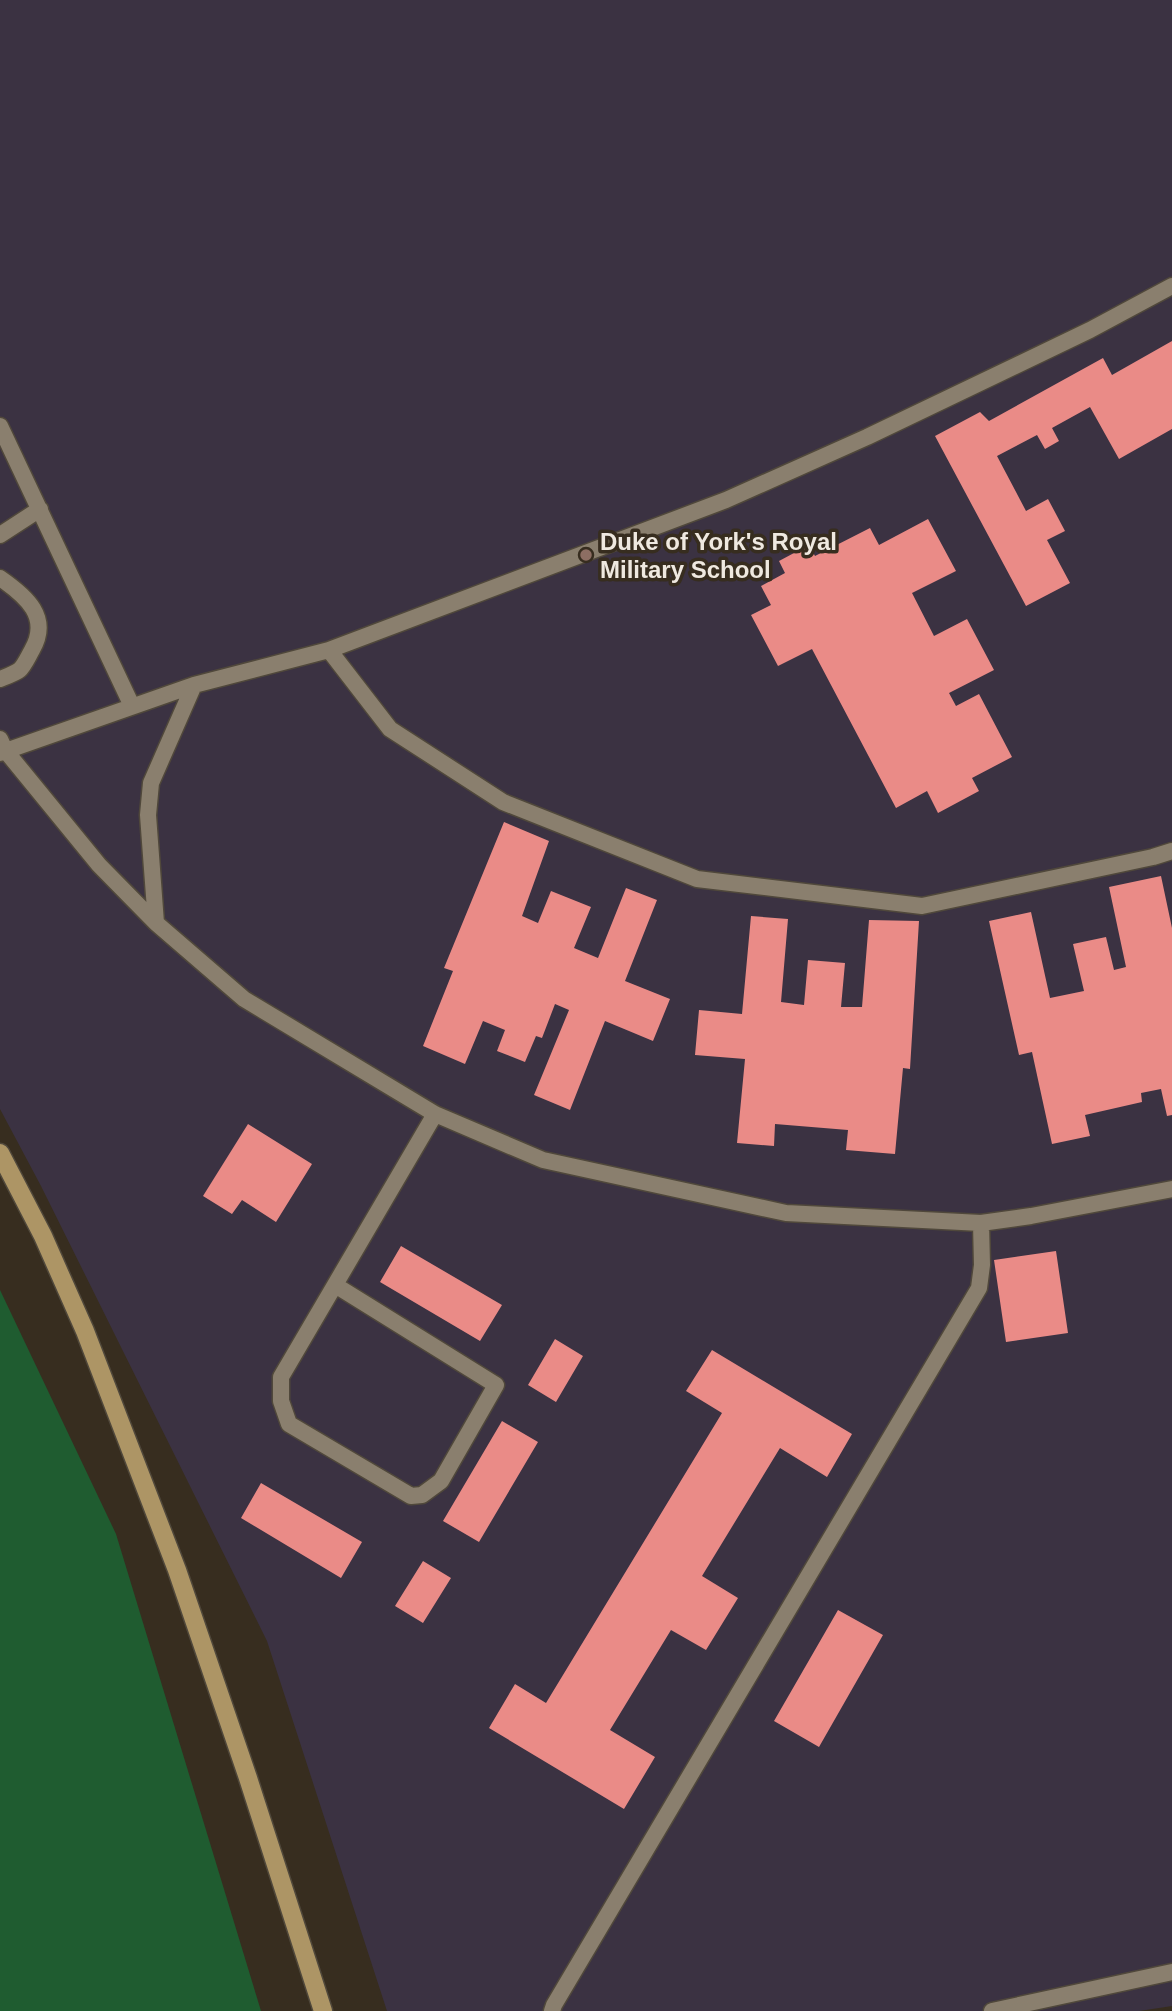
<svg xmlns="http://www.w3.org/2000/svg" width="1172" height="2011" font-family="Arial,sans-serif">
<style>
.education{fill:#3b3242}
.green{fill:#1f5c30}
.building{fill:#ea8b87}
.lines{fill:none;stroke-linecap:round;stroke-linejoin:round}
.lane-casing{stroke:#50483b;stroke-width:19}
.primary-casing{stroke:#50483b;stroke-width:21}
.lane{stroke:#8a7f6e;stroke-width:16}
.primary{stroke:#ad9565;stroke-width:18}
.education-dot{fill:#8d6e63;stroke:#372d1f;stroke-width:2.5}
.labels{text-anchor:middle;dominant-baseline:central;stroke-width:7;stroke-linejoin:round;paint-order:stroke}
.poi-label{font-size:24px;font-weight:bold;fill:#efe9e0;stroke:#372d1f;text-anchor:start}
</style>
<rect width="100%" height="100%" fill="#372d1f"/>
<!-- education -->
<path class="education" d="M0 0H1172V2006L1139 2011H387L267 1641 41 1186 0 1109Z"/>
<!-- green -->
<path class="green" d="M0 1290 116 1534 261 2011H0Z"/>
<!-- building -->
<path class="building" d="M1172 341V429L1119 459 1090 407 1052 428 1059 441 1045 449 1037 435 997 456 1026 511 1048 499 1065 531 1047 540 1070 583 1026 606 935 436 980 412 989 421 1103 358 1112 375Z
M928 519 956 571 912 593 934 636 967 619 994 670 949 693 956 706 979 694 1012 757 972 778 979 791 938 813 927 791 896 808 812 649 778 666 751 615 771 605 761 586 785 573 779 561 809 545 815 556 870 528 879 545Z
M504 822 549 841 522 916 538 923 551 891 591 907 574 948 598 958 626 888 657 900 625 981 670 999 653 1041 605 1021 570 1110 534 1095 569 1010 555 1004 542 1038 536 1036 525 1062 497 1051 505 1030 483 1021 465 1064 423 1046 453 971 444 968Z
M1161 876 1172 928V1115L1167 1116 1161 1089 1141 1093 1142 1102 1085 1115 1090 1136 1052 1144 1032 1052 1019 1055 989 921 1031 912 1050 998 1084 991 1073 944 1106 937 1114 970 1126 967 1109 887Z
M751 916 788 919 781 1002 804 1005 808 960 845 963 841 1007H862L869 920 919 921 910 1069 903 1068 895 1154 846 1150 848 1130 775 1124 774 1146 737 1143 745 1059 695 1055 699 1010 742 1014Z
M248 1124 312 1164 276 1222 242 1200 232 1214 203 1196Z
M401 1246 502 1305 480 1341 380 1282Z
M1056 1251 1068 1333 1006 1342 994 1260Z
M555 1339 583 1356 556 1402 528 1385Z
M712 1350 852 1434 827 1477 780 1448 702 1576 738 1598 706 1650 671 1630 610 1730 655 1757 624 1809 489 1728 515 1684 546 1703 722 1413 686 1391Z
M502 1421 538 1442 479 1542 443 1521Z
M261 1483 362 1542 341 1578 241 1518Z
M423 1561 451 1578 423 1623 395 1606Z
M838 1610 883 1635 819 1747 774 1721Z"/>
<g class="lines">
<defs>
<path id="lane" d="M0 426 132 706
M0 535 40 509
M0 578C26 596 51 617 32 650 20 672 23 670 0 679
M329 650 390 729 503 802 697 879 922 906 1153 857 1172 851
M0 739 5 750 99 865 156 923 244 999 435 1114 543 1160 786 1213 981 1223 1031 1216 1172 1189
M0 753 194 685 329 650 726 500 867 437 1090 330 1172 286
M156 923 148 815 151 783 194 685
M335 1285 496 1385 441 1481 422 1495 411 1496 289 1424 281 1401V1377L435 1114
M552 2011 554 2005 979 1288 982 1265 981 1223
M992 2011 1172 1972"/>
<path id="primary" d="M0 1153 43 1236 85 1331 177 1570 248 1778 323 2011"/>
</defs>
<!-- lane casing -->
<use href="#lane" class="lane-casing"/>
<!-- primary casing -->
<use href="#primary" class="primary-casing"/>
<!-- lane -->
<use href="#lane" class="lane"/>
<!-- primary -->
<use href="#primary" class="primary"/>
</g>
<!-- markers -->
<circle class="education-dot" cx="586" cy="555" r="7"/>
<g class="labels">
<!-- poi labels -->
<g class="poi-label">
<text x="600" y="541">Duke of York's Royal<tspan x="600" dy="28">Military School</tspan></text>
</g>
</g>
</svg>
